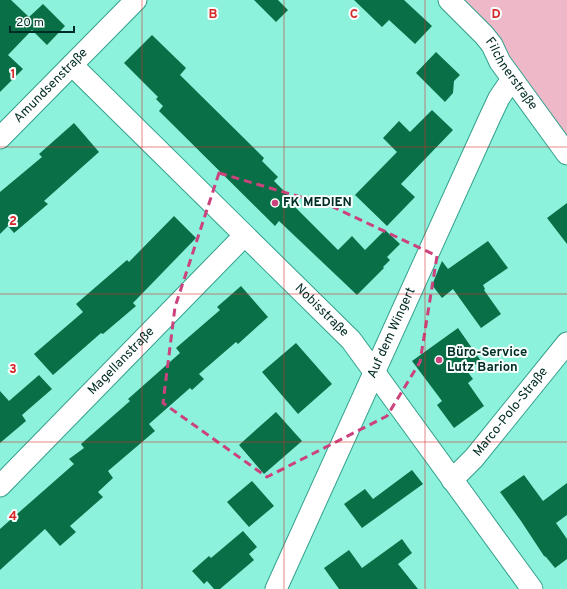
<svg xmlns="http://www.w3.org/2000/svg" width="567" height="589" font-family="Overpass,sans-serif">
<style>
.green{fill:#eeb8c8}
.building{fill:#096f46}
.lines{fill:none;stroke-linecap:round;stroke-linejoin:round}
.minor-casing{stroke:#34a08c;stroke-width:23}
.minor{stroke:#fff;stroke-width:21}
.marked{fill:none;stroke:#cc427c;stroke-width:3;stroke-dasharray:8 5;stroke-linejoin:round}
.grid{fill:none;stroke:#d62828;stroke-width:1;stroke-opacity:0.55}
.poi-dot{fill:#cc427c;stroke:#f6fffc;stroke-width:1.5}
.labels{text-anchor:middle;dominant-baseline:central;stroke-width:4;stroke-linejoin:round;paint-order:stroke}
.street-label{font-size:13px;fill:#002c25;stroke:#f6fffc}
.poi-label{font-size:13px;font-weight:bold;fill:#002c25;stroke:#f6fffc;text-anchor:start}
.grid-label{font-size:13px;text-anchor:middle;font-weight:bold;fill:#d62828;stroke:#f6fffc;stroke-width:4;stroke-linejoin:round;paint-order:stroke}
</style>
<rect width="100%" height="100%" fill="#8cf2dc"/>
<!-- green -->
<path class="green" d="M462 0H567V143Z"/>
<!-- building -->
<path class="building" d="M0 0H11L29 17 43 4 65 26 47 45 32 30 8 55 23 69 0 92Z
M254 0H278L288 10 276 22Z
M354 0H404L432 26 415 44 389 20 382 27Z
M152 35 186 68 180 75 264 158 262 161 278 177 274 181 297 204 294 206 338 250 352 236 365 250 385 230 400 244 387 257 390 260 383 267 384 268 357 295 279 221 275 226 159 111 163 106 156 99 158 97 124 63Z
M436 52 460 75 454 81 453 93 445 102 416 73Z
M432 110 453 130 401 184 415 197 387 226 355 195 397 152 383 138 399 121 410 132Z
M74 123 99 152 44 201 48 204 14 233 8 226 0 234V192L42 157 39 154Z
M567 203V244L547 218Z
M174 216 196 238 133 303 136 306 103 334 101 333 53 375 34 354 83 312 76 304 127 260 129 262Z
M488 241 508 268 483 285 485 289 484 290 501 314 481 328 453 289 442 298 432 285 442 261 448 269Z
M241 286 268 317 238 344 236 342 199 374 204 379 192 390 190 388 149 424 155 431 108 471 113 478 98 492 103 497 70 526 76 532 60 546 45 529 0 570V529L74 464 69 459 84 448 81 444 130 401 128 399 180 353 176 348 220 310 217 307Z
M458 328 481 361 467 371 473 379 468 383 484 406 454 428 437 405 442 401 412 361Z
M296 343 332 384 298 414 262 372Z
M39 375 52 389 22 415 26 421 0 443V391L9 401Z
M276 412 302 441 264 474 239 445Z
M412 470 423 484 362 528 344 504 365 489 373 499Z
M524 475 543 501 567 483V515L556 523 567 539V559L555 568 546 557 544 556 521 521 500 492Z
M252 481 274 506 249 527 227 502Z
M243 531 257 547 249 554 254 560 220 589H214L207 581 204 584 192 571 209 556 211 558Z
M402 539 412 553 398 564 418 589H339L324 568 349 550 362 568Z"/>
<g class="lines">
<defs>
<g id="minor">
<path id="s1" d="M449 0 484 35 492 45 500 62 567 154"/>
<path id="s2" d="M72 65 351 340 532 589"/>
<path id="s3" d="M0 138 136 0"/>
<path id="s4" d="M452 480 474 458 567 343"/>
<path id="s5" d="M0 486 244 236"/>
<path id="s6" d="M276 589 490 117 499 98 512 79"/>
</g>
</defs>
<!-- minor casing -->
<use href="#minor" class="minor-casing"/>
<!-- minor -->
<use href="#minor" class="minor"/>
</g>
<!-- marked area -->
<path class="marked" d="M219 173 331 206 437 256 420 362 387 416 267 477 163 403 175 307Z"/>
<!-- grid -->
<path class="grid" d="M142 0V589M284 0V589M425 0V589M0 147H567M0 294H567M0 442H567"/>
<!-- markers -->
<g class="poi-dot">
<circle cx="275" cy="203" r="4"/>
<circle cx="439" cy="360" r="4"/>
</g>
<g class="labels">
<!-- street labels -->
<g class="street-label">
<text stroke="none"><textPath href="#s1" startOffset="97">Filchnerstraße</textPath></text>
<text stroke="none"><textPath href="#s3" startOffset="73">Amundsenstraße</textPath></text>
<text stroke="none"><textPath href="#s2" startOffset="350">Nobisstraße</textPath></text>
<text stroke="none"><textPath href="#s6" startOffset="281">Auf dem Wingert</textPath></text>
<text stroke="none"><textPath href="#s5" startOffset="174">Magellanstraße</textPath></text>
<text stroke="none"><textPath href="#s4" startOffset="90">Marco-Polo-Straße</textPath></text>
</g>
<!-- poi labels -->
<g class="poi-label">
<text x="283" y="203">FK MEDIEN</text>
<text x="447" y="353">Büro-Service<tspan x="447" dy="15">Lutz Barion</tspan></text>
</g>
</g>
<g class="grid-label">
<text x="213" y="18">B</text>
<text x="354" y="18">C</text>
<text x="496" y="18">D</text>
<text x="13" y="78">1</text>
<text x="13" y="225">2</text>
<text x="13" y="373">3</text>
<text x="13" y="520">4</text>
</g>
<!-- scale -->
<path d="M10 26v6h64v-6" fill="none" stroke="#002c25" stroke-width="2"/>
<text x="16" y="26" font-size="12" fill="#002c25" stroke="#f6fffc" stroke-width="3" paint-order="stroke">20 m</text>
</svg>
